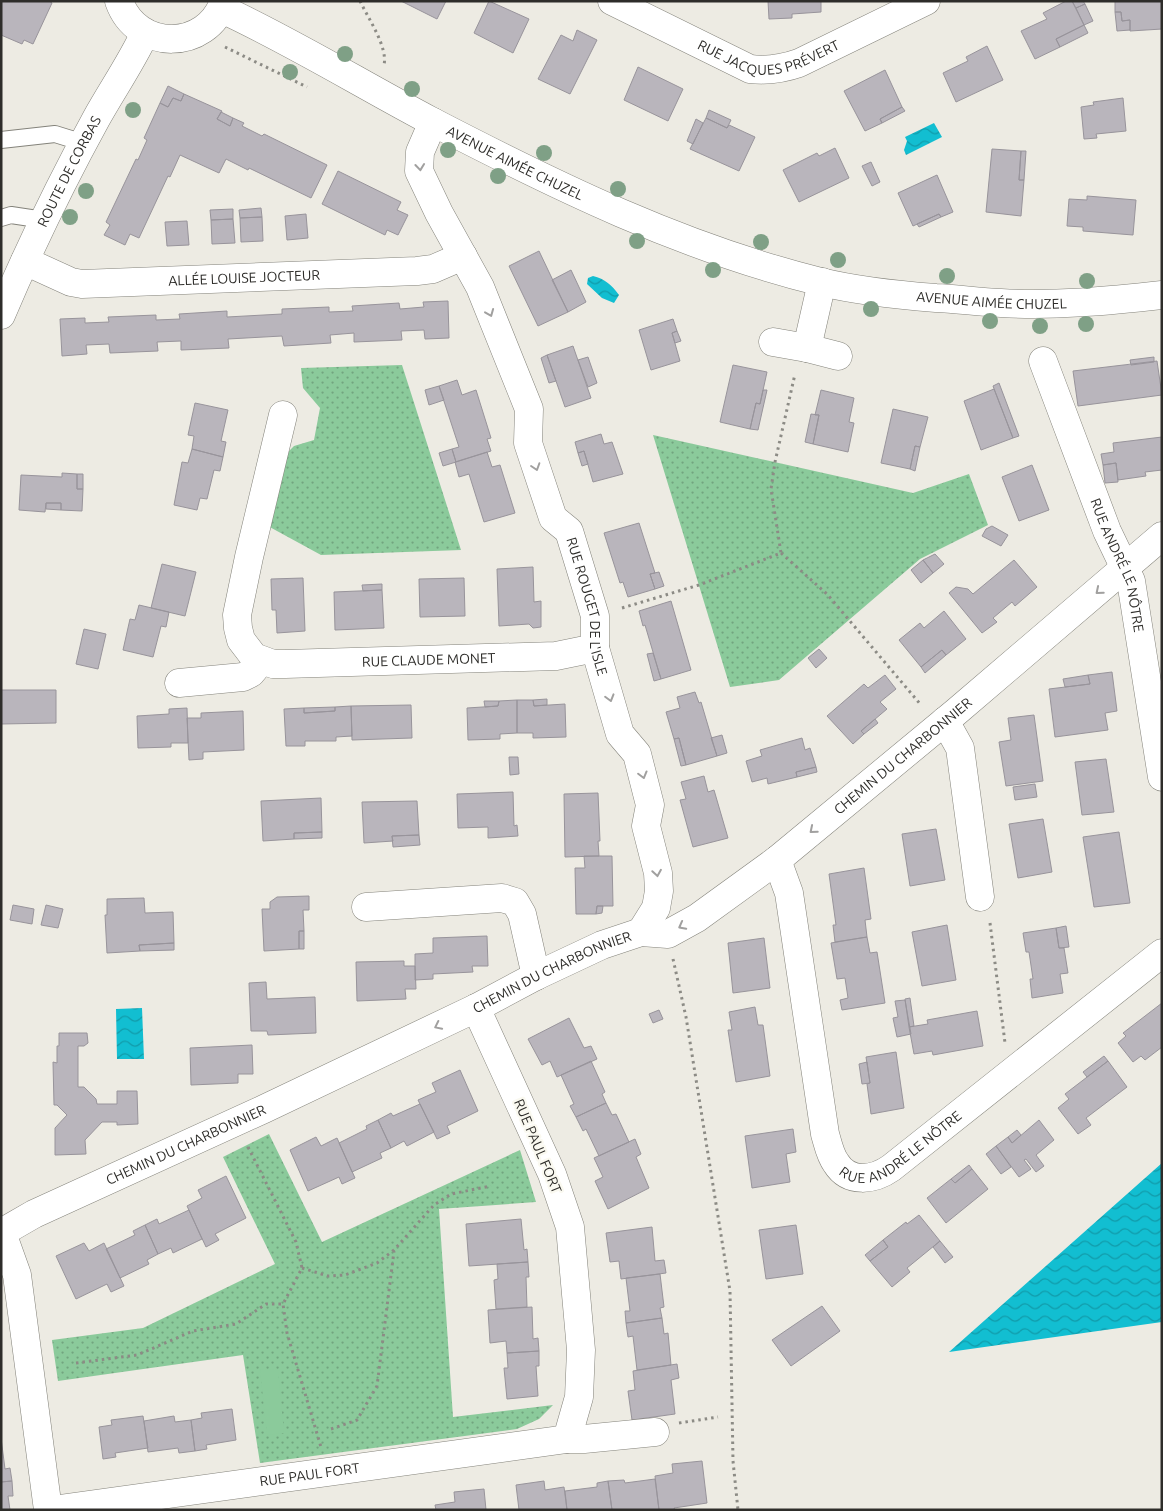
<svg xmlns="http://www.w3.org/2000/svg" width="1163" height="1511" font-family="Ubuntu,sans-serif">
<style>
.grass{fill:url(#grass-dots)}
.garden{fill:#8bca9b}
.water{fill:url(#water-waves)}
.building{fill:#b9b5bc;stroke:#98949b}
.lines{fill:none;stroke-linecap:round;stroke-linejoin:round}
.service-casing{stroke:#84837b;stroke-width:18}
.minor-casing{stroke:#84837b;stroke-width:29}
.tertiary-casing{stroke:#84837b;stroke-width:29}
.path{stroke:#8c8b85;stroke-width:3;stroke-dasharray:2.5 4;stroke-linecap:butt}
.service{stroke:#fff;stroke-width:16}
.minor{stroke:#fff;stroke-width:28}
.tertiary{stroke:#fff;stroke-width:28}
.tree{fill:#7fa086}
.oneway{stroke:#a1a09f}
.labels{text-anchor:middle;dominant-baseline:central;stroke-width:4.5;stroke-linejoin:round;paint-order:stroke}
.street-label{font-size:14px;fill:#2e2d2a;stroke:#faf9f0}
</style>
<defs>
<pattern id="grass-dots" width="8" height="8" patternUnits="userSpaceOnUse" patternTransform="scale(1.25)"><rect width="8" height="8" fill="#8bca9b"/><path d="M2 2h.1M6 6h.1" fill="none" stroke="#72a47f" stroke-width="1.8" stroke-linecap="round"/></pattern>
<pattern id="water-waves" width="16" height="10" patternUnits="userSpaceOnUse" patternTransform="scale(1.25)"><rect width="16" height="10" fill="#12bed1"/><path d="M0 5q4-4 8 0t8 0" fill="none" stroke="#119baa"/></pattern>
</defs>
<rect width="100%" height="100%" fill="#edebe3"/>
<!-- grass -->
<path class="grass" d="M402 365 461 550 321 555 266 525 281 459 294 446 314 440 320 408 303 388 301 368Z
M653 435 913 493 969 474 988 525 920 559 779 680 730 687Z
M269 1134 322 1242 520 1150 536 1202 439 1209 453 1417 553 1405 539 1419 517 1429 260 1463 243 1355 58 1381 52 1340 143 1328 275 1264 223 1157Z"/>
<!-- garden -->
<path class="garden" d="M278 1369 284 1433 267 1435 260 1370Z"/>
<!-- water -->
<path class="water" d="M934 123 942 137 906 155 904 150 907 141 905 137Z
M593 276C605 279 612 285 619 295L614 303 602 298 587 284 588 278Z
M142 1008 144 1059H117L116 1009Z
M1162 1163V1322L949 1352Z"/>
<!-- building -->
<path class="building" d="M1 1H49L52 3 33 44 24 40 22 44 1 35Z
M401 1H446L437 19Z
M489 1 529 19 513 53 474 33Z
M768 1H821V12L792 14V18L769 19Z
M1066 1H1072L1084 25 1056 39 1060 47 1035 59 1021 31 1047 19 1043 13Z
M1072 1H1083L1085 4 1076 8Z
M1115 1H1162V29L1130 31V20L1122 21 1121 12H1115Z
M1085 4 1093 21 1084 25 1076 8Z
M1115 12H1121L1122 21 1130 20V30L1117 31Z
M1084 25 1088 33 1060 47 1056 39Z
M577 30 597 40 570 94 538 79 561 35 573 41Z
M987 46 1003 80 956 102 943 73 968 61 966 57Z
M638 67 683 89 668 121 624 100Z
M885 70 902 107 880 119 882 123 865 131 844 91Z
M168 86 184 94 181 101 173 98 168 107 160 103Z
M184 94 222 111 217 119 230 126 233 118 244 123 242 126 262 136 264 134 327 165 311 198 249 168 248 170 226 159 219 173 180 155 170 177 168 176 139 238 130 234 125 245 104 235 110 225 106 222 136 159 138 160 147 140 144 138 160 103 168 107 173 98 181 101Z
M1123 98 1126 131 1096 134 1097 138 1084 139 1081 107 1094 105 1093 102Z
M902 107 905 111 882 123 880 119Z
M709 110 731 120 727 128 706 118Z
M221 112 233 118 230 126 217 119Z
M706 118 727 128 729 125 755 137 739 171 690 149Z
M696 119 703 123 693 144 687 141Z
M835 148 849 178 799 202 783 170 817 153 819 156Z
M992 149 1021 151 1019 180H1024L1021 216 986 212Z
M1021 151H1026L1024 180H1019Z
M871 162 880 182 872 186 862 166Z
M338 171 401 202 397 210 408 215 398 235 387 230 385 235 322 204Z
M937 175 953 212 941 217 939 214 913 226 898 193Z
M1087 196 1136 200 1133 235 1083 231V227L1067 226 1069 199 1087 200Z
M261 208 262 217 240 218 239 210Z
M233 209V219L211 220 210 210Z
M306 214 308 238 287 240 285 216Z
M939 214 941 217 919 227 917 224Z
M262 217 263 241 241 242 240 218Z
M233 219 235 243 212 244 211 220Z
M187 221 189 245 167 246 165 222Z
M539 251 568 312 538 326 509 266Z
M571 270 586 302 568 312 552 280Z
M448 301 449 338 425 339 424 330 401 331 402 340 354 342V333L330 335 331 343 284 346 282 336 228 339 229 348 181 350V341L157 342 158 351 110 353 109 344 86 345 87 354 62 356 60 319 85 318V323L109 322 108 317 156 315V320L180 319 179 314 227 311V317L282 314V309L329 307V312L353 311 352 306 399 303 400 309 424 307 423 302Z
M673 319 677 331 672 333 680 361 651 370 639 330Z
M677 331 681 341 675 343 672 333Z
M573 346 591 398 565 407 547 355Z
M547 355 556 381 549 383 541 358Z
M588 357 597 383 588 387 578 360Z
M1154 357V362L1131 365 1130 360Z
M1157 361 1162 395 1078 406 1073 371Z
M733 365 767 372 760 404 756 403 750 429 720 422Z
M457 380 462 395 476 390 491 438 487 439 491 451 456 462 452 449 459 447 439 386Z
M999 383 1019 436 1013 438 993 386Z
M439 386 444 400 429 405 425 390Z
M994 389 1013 438 981 450 964 401Z
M763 390H767L758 430 750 429 756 403 760 404Z
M821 390 854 398 849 422 854 423 848 452 813 444 819 415H815Z
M195 403 228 410 221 441 226 442 223 457 192 449 194 436 188 435Z
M893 409 928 417 920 447 915 446 910 469 881 463Z
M811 414 819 415 813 444 805 442Z
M601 434 604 444 612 442 623 474 593 482 584 451 578 453 575 442Z
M1162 437V470L1145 472 1146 476 1118 480 1116 463 1103 465 1101 454 1114 452 1113 443Z
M915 446 920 447 915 471 910 469Z
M192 449 223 457 220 471 214 470 207 499 200 498 197 510 174 505 182 462 188 463Z
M452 449 456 462 443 466 439 453Z
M584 451 588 464 582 466 578 453Z
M487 452 492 467 500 465 515 513 484 522 469 474 459 477 455 462Z
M1116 463 1118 482 1105 483 1103 465Z
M1032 465 1049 510 1019 521 1002 477Z
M62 473 77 474V489H83L82 511 61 510V503H46L45 512 19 510 21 475 62 477Z
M77 474H83V489H77Z
M46 503H61V510L46 509Z
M639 523 655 573 650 574 655 589 628 597 623 582 620 583 604 533Z
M992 526 1008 535 1001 546 982 536 986 529Z
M935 554 944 564 933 573 923 560Z
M923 560 933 573 921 583 911 570Z
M1014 560 1037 587 1015 606 1012 602 993 618 997 622 982 633 949 593 956 587 968 589 973 594Z
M162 564 196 572 185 616 151 608Z
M533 567 534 602 541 601V627L533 628 529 624 499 626 497 569Z
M659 572 664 586 655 589 650 574Z
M303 578 305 631 277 633 276 610H272L271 579Z
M464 578 465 616 420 617 419 579Z
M382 584V590L363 591 362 585Z
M382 590 384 628 335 630 334 592Z
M671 601 691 670 661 679 645 625 643 626 639 611Z
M139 605 169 612 166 627 161 626 153 657 123 650 130 619 135 620Z
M944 611 966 639 946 655 942 650 921 667 899 640 920 623 924 628Z
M84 629 106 634 98 669 76 664Z
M819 649 827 658 816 668 808 658Z
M942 650 946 655 925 673 921 667Z
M653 653 661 679 654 681 647 654Z
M1112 672 1117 711 1105 713 1108 730 1055 737 1049 689 1090 684 1088 675Z
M885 675 896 689 880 702 887 709 861 731 864 734 853 744 827 716 864 684 868 688Z
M1088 675 1090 684 1065 687 1063 679Z
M1 690H56V723L1 724Z
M695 692 699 703 701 702 717 756 686 765 679 738 674 739 666 712 680 708 677 697Z
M547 699V705L534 706 533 700Z
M517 700H533L534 706 565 704 566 737 533 738V733H517Z
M517 700V733L500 734V739L468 740 467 708 498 706 499 701Z
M484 701H499L498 706 485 707Z
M411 705 412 738 352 740 351 706Z
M351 706 352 736 336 737V741H305V746H286L284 709 304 708V713L335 711V707Z
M335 707V711L304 713V708Z
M187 708 188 743H171V747L138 748 137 716 169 714V709Z
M243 711 244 750 203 752V759L189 760 187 718H201V713Z
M1034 715 1043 781 1006 786 999 742 1011 740 1008 718Z
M875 719 878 723 864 734 861 731Z
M722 735 727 753 717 756 711 738Z
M679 738 686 765 681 766 674 739Z
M802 738 805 750 810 748 816 767 796 772 797 777 768 784 767 778 752 782 746 761 762 756 760 750Z
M509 757H518L519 774 510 775Z
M1106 759 1114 812 1082 815 1075 762Z
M816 767 817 772 797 777 796 772Z
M704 776 708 792 714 790 728 838 693 847 680 800 686 799 681 782Z
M1035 784 1037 797 1015 800 1013 787Z
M513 792 514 826 517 825 518 836 488 838V827L458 828 457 794Z
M598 793 600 841H598L599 856 565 857 564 794Z
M321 798 322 832 294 833V839L263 841 261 801Z
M417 801 419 835 392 836 393 841 364 843 362 802Z
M1043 819 1052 872 1018 878 1009 824Z
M936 829 945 880 910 886 902 834Z
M322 832V838L294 839V833Z
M1119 832 1130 903 1094 907 1083 837Z
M419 835 420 845 393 847 392 836Z
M584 856H612L613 906H597L596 914H576L575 868H585Z
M864 868 871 919 865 920 867 937 835 942 833 925H836L829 874Z
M309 896V910H303L304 931H299V949L264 951 262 909H270V902L277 897Z
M144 898 145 913 173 912 174 943 139 945 140 951 107 953 105 915H107V899Z
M13 905 34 909 32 924 10 920Z
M46 905 63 909 58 928 41 925Z
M597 906H603L602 913 596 914Z
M947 925 956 980 922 986 912 932Z
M1066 926 1069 947 1059 948 1056 928Z
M1056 928 1059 948H1064L1068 973 1060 974 1063 993 1032 998 1030 979H1033L1029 952H1026L1023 933Z
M299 931H304V949H299Z
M487 936 488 966H472L473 972 433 974V979L415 980V954L433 953V938Z
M867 937 870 953 877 952 885 1003 842 1010 840 1000 848 998 845 978 837 979 831 943Z
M764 938 770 988 733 993 728 943Z
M174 943V950L140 951 139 945Z
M404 961V966H415L416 989H405L406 999 357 1001 356 962Z
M266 982 267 999 315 997 316 1033 268 1035 267 1031H251L249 983Z
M910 998 914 1026 909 1027 905 999Z
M905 1000 911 1034 897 1037 893 1018 898 1017 895 1001Z
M1162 1003V1047L1145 1060 1141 1056 1133 1062 1118 1043 1126 1036 1123 1033Z
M755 1007 758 1025H763L770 1076 736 1082 728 1030H732L729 1012Z
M659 1010 663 1019 653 1023 649 1014Z
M977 1011 983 1046 933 1055 932 1051 914 1054 909 1027 928 1024 927 1020Z
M569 1018 584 1048 591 1046 597 1059 557 1077 550 1061 542 1065 528 1039Z
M59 1033H87L88 1043 84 1046H78V1087H84L96 1099 97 1104H117V1091H137L138 1124 117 1125V1122H102L85 1140 86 1154 55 1155V1128L67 1115 57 1105H54L53 1062 57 1063V1046H59Z
M252 1045 253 1074H238V1083L191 1085 190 1048Z
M896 1052 904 1108 871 1114 867 1084 870 1083 866 1057Z
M1104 1056 1108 1061 1087 1077 1083 1072Z
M591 1061 605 1092 602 1094 606 1103 576 1117 570 1106 574 1104 561 1075Z
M1108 1061 1127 1087 1086 1118 1091 1125 1078 1134 1058 1108 1069 1099 1065 1094Z
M867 1062 870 1083 862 1084 859 1064Z
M460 1070 478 1111 447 1126 450 1133 437 1139 418 1100 436 1092 432 1083Z
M606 1103 612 1115 616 1114 629 1142 599 1156 586 1129 583 1131 576 1117Z
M420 1104 434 1132 407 1146 404 1141 391 1148 378 1120 391 1113 393 1116Z
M378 1120 391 1148 380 1153 382 1158 352 1172 339 1143 367 1129 366 1126Z
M1039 1120 1054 1140 1036 1155 1044 1166 1036 1172 1026 1159 1024 1160 1031 1169 1019 1177 996 1146 1008 1137 1012 1143Z
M793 1129 796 1152 786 1154 790 1182 752 1188 745 1136Z
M1017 1130 1021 1135 1012 1143 1008 1137Z
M316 1137 321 1146 337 1138 355 1178 342 1184 339 1177 308 1191 290 1150Z
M635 1139 641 1154 636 1157 649 1188 608 1209 595 1181 603 1177 594 1158Z
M996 1146 1011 1167 1001 1174 986 1154Z
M969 1165 972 1169 955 1183 951 1179Z
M972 1169 988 1189 946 1223 927 1198 951 1179 955 1183Z
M226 1176 246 1218 215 1234 219 1240 206 1247 187 1206 202 1198 198 1190Z
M189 1210 202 1239 173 1253 171 1248 158 1254 145 1225 157 1219 159 1224Z
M919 1215 940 1241 907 1268 910 1272 892 1287 870 1261 888 1247 883 1240 906 1222 907 1224Z
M521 1219 524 1250 527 1249 528 1262 469 1266 466 1224Z
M145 1225 158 1254 147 1260 149 1264 120 1278 106 1249 135 1235 133 1231Z
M796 1225 803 1274 766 1279 759 1230Z
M652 1227 655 1261 664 1260 666 1273 621 1279 619 1261 610 1262 606 1233Z
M883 1240 888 1247 870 1261 865 1255Z
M940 1241 953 1257 945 1263 933 1247Z
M84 1243 89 1251 104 1243 124 1286 111 1292 107 1284 76 1299 56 1256Z
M528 1262 529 1277H526L527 1307 496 1309 494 1280 498 1279 497 1264Z
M660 1274 664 1307 660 1308 662 1318 626 1323 625 1311H630L626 1278Z
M822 1306 840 1331 791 1366 772 1340Z
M532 1307 533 1339 538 1338 539 1351 507 1353 506 1341 490 1343 488 1310Z
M662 1318 664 1334 668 1333 671 1365 637 1370 633 1336 628 1337 626 1323Z
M539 1351V1366H536L538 1396 507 1399 504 1368H508L507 1353Z
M677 1364 679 1378 671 1380 675 1414 632 1420 628 1391 635 1390 633 1371Z
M232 1409 236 1440 206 1445 207 1449 195 1451 191 1420 202 1418 201 1413Z
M143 1416 148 1448 115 1453 116 1457 103 1459 99 1427 112 1425 111 1420Z
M174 1416 175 1422 191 1420 195 1451 179 1453 178 1448 148 1452 144 1421Z
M1 1438 5 1469 10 1468 12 1481 1 1482Z
M702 1461 707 1503 674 1508 675 1510H659L655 1476 673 1473 672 1464Z
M655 1479 659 1510H612L608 1481 624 1480 625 1483Z
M12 1481 13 1496H8L10 1510H1V1482Z
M544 1481 545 1490 564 1487 567 1510H519L516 1485Z
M608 1481 612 1510H567L565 1491 597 1487V1483Z
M484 1489 486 1510H436L435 1505 455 1502 454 1492Z"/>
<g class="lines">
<defs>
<path id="service" d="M1 140 55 134 84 143
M1 218 11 215 44 220"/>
<g id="minor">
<path id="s1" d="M612 1 750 69C768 71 782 69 799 63L926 1"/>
<path id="s2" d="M222 9C293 42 361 84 431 121 556 186 683 248 821 282 858 291 897 295 936 298 957 299 979 302 1001 303 1054 306 1109 301 1162 295"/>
<path id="s3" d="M433 122 420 152 419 171 439 213 480 287 529 409 528 443 553 518 569 531 595 616V648L620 734 637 754 650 805 646 826 658 873 659 891 656 908 641 932"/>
<path id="s4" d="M25 261 71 282 82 284 417 271 433 269 463 256"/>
<path d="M773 342 807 348 838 356"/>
<path d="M807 348 822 282"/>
<path id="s5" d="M1043 361 1107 531 1131 581 1162 777"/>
<path id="s6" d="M283 415 249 557 237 615 238 628 241 640 254 657 273 664H285L556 656 595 648"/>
<path d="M179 683 243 677 251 673 261 661"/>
<path d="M945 721 960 748 980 897"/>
<path id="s7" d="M777 860 789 893 825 1134C828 1144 830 1155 836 1163 849 1184 874 1180 891 1168L1162 953"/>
<path d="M366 907 502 898 515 902 522 914 536 976"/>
<path id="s8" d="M1 1233 34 1214 264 1109 476 1008 536 976 602 945 641 932 668 934 697 918 777 860 956 712 1162 536"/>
<path d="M2 1233 17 1275 48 1510"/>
<path d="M567 1439H584L655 1432"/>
<path id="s9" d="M52 1510 567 1439 579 1397 581 1350 570 1227 552 1174 476 1008"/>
</g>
<g id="tertiary">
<path d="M119 1C137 52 207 51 224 1"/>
<path id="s10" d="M1 315C29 249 62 181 96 119 112 90 131 63 145 33"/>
</g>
</defs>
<!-- service casing -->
<use href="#service" class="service-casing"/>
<!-- minor casing -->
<use href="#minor" class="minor-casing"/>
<!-- tertiary casing -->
<use href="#tertiary" class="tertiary-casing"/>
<!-- path -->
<path class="path" d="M360 1C368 18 388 47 384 65
M225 47 307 87
M781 553 827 594 921 705
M622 608 699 585 781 553 771 489 775 462 795 374
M990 923 1005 1043
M673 959 686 1017 730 1291 733 1461 738 1510
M248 1147 296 1242 302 1268 283 1304 287 1333 321 1447
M302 1268 328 1276 345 1275 377 1263 394 1250 434 1205 451 1194 491 1186
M76 1363 137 1355 193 1331 236 1324 266 1304H283
M679 1423 718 1417
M331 1429 357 1420 377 1386 394 1251"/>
<!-- service -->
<use href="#service" class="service"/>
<!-- minor -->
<use href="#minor" class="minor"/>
<!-- tertiary -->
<use href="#tertiary" class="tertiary"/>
</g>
<!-- trees -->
<g class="tree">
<circle cx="345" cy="54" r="8"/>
<circle cx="290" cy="72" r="8"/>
<circle cx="412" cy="89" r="8"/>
<circle cx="133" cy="110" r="8"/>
<circle cx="448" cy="150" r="8"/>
<circle cx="544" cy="153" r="8"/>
<circle cx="498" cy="176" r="8"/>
<circle cx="618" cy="189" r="8"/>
<circle cx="86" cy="191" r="8"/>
<circle cx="70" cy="217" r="8"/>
<circle cx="637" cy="241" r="8"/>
<circle cx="761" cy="242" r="8"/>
<circle cx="838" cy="260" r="8"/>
<circle cx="713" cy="270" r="8"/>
<circle cx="947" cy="276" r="8"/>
<circle cx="1087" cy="281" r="8"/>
<circle cx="871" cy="309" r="8"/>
<circle cx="990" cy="321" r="8"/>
<circle cx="1086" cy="324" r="8"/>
<circle cx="1040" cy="326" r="8"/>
</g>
<!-- one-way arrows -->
<defs><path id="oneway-chevron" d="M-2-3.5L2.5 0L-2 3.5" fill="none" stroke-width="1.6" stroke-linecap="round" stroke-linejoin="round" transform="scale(1.25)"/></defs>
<g class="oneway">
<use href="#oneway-chevron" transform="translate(420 167) rotate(84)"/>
<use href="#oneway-chevron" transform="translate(490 313) rotate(68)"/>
<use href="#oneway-chevron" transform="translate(536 467) rotate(72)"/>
<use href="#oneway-chevron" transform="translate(1099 591) rotate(140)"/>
<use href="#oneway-chevron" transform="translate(610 698) rotate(74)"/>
<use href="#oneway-chevron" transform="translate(643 775) rotate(75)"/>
<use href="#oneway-chevron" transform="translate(813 830) rotate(140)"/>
<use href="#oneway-chevron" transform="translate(657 873) rotate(81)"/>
<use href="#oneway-chevron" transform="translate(682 926) rotate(152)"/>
<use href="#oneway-chevron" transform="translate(438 1026) rotate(154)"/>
</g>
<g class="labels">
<!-- street labels -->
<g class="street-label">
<text stroke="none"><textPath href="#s1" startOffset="172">RUE JACQUES PRÉVERT</textPath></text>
<text stroke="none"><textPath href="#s2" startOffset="331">AVENUE AIMÉE CHUZEL</textPath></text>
<text stroke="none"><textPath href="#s10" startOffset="159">ROUTE DE CORBAS</textPath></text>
<text stroke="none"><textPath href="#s4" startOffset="224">ALLÉE LOUISE JOCTEUR</textPath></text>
<text stroke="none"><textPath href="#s2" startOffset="832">AVENUE AIMÉE CHUZEL</textPath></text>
<text stroke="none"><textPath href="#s5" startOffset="218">RUE ANDRÉ LE NÔTRE</textPath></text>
<text stroke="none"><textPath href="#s3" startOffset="526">RUE ROUGET DE L'ISLE</textPath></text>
<text stroke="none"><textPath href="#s6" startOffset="428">RUE CLAUDE MONET</textPath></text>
<text stroke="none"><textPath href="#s8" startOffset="1030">CHEMIN DU CHARBONNIER</textPath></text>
<text stroke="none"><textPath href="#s8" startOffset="610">CHEMIN DU CHARBONNIER</textPath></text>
<text stroke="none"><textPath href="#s7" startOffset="389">RUE ANDRÉ LE NÔTRE</textPath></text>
<text stroke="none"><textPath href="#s8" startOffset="205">CHEMIN DU CHARBONNIER</textPath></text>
<text transform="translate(538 1146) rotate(67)">RUE PAUL FORT</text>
<text stroke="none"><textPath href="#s9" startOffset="260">RUE PAUL FORT</textPath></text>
</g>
</g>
<!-- border -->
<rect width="1163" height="1511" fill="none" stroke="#2e2d2a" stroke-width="5"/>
</svg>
